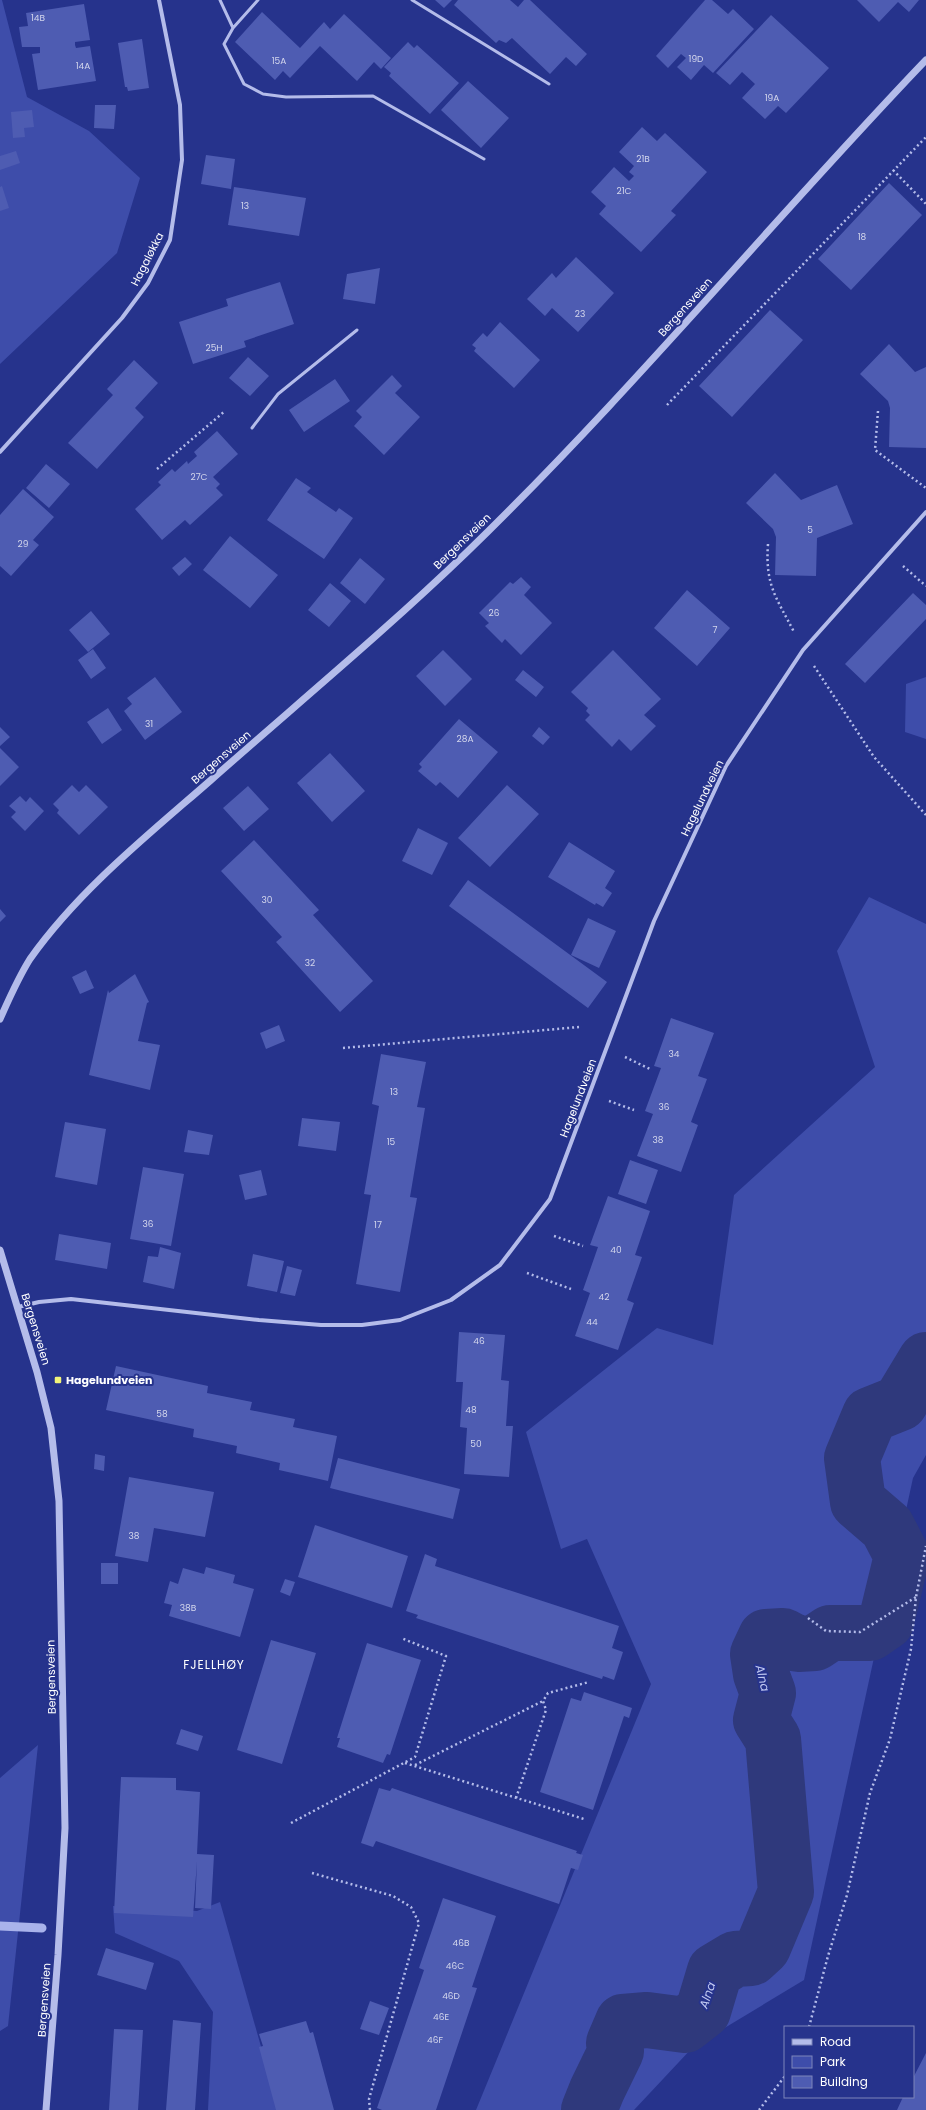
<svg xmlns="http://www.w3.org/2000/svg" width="926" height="2110" font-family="Poppins,sans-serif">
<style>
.green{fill:#3e4daa}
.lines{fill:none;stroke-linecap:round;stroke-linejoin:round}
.stream{stroke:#a9b3eb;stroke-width:9}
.river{stroke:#2f397c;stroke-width:56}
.building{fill:#4e5cb2}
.path{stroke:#b4bcea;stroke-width:2.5;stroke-dasharray:2 3;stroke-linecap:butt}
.service{stroke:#b4bcea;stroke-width:3}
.minor{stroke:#b4bcea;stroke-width:4}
.tertiary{stroke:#b4bcea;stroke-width:7}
.poi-dot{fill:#f1f379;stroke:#26338c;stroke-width:1.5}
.labels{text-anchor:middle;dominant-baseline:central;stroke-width:4;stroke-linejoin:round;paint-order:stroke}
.number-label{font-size:9px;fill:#d3d6ec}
.street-label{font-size:11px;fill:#fff;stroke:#26338c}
.poi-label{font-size:11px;font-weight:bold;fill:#fff;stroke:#26338c;text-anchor:start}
.neighbourhood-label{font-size:12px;letter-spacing:1px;fill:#fff;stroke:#26338c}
.water-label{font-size:12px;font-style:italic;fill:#c0c8f1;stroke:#26338c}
</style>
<rect width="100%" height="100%" fill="#26338c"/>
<!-- green -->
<path class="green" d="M0 0H2L27 97 89 131 140 178 117 253 0 364Z
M926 677V739L905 732 906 684Z
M869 897 926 924V1455L913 1478 804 1980 693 2047 634 2110H476L651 1684 587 1539 561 1549 526 1432 657 1328 713 1345 734 1195 875 1067 837 951Z
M38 1745 8 2026 0 2031V1778Z
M220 1902 279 2110H208L213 2012 179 1961 115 1933 113 1906 197 1911Z"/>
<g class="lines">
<!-- stream -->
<path class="stream" d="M0 1926 42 1928"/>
<!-- river -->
<path class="river" d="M589 2110 597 2090 616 2051 614 2043 623 2022 647 2020 685 2025 703 2011 715 1971 735 1959 751 1958 763 1947 786 1892 773 1739 761 1720 768 1693 761 1674 758 1654 766 1637 783 1636 798 1644 815 1643 830 1633H870L886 1622 902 1556 887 1527 858 1502 852 1458 870 1415 900 1403 926 1360"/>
</g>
<!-- building -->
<path class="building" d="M435 0H452L444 8Z
M458 0H510L518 7 524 0H530L587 54 576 66 566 57 550 74 512 38 506 43 499 40 496 43 454 5Z
M705 0H712L728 14 733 9 754 29 713 73 704 65 691 80 677 67 686 58 681 54 668 68 656 56Z
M857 0H919L909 12 898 2 879 22Z
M84 4 90 40 75 42V45L76 48 90 46 96 81 38 90 32 54 40 53V47H22L19 27 28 26 26 13Z
M262 12 300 48 324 22 330 29 344 14 391 58 381 69 374 62 357 81 320 46 290 78 283 71 275 80 235 42Z
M771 15 829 68 786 113 778 106 765 119 742 98 755 84 742 72 730 85 716 73Z
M142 39 149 88 128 91 127 87H125L118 43Z
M408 42 414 48 417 45 459 83 430 114 389 76 391 73 384 67Z
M468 81 509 118 481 148 441 110Z
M95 105H116L114 129 94 128Z
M32 110 34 127 24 128 25 137 13 138 11 112Z
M642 127 657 141 665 133 707 172 671 211 676 215 641 252 599 214 606 206 591 192 614 167 629 181 634 176 629 172 634 166 619 152Z
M16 151 20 163 0 170V156Z
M206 155 235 159 231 189 201 184Z
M889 183 922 215 851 290 818 259Z
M2 186 9 208 0 211V187Z
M234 187 306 198 299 236 228 225Z
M576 257 614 293 578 332 552 308 545 316 527 299 552 273 556 278Z
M380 268 375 304 343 299 347 274Z
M280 282 294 324 244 341 246 347 193 364 179 322 228 306 226 299Z
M770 310 803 340 732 417 699 386Z
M500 322 540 360 514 388 474 351 476 348 472 345 483 333 487 337Z
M889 344 915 372 926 367V448L889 447 890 408 888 401 860 374Z
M248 357 269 376 250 396 229 378Z
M134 360 158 383 135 408 144 417 97 469 68 443 113 395 107 389Z
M392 375 402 386 395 393 420 417 384 455 354 426 362 417 356 411Z
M335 379 350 401 304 432 289 410Z
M217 431 238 454 213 477 220 484 216 488 223 495 190 525 185 520 162 540 135 509 161 485 158 482 172 469 175 472 187 461 188 464 197 456 194 452Z
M46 464 70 484 49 508 26 488Z
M775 473 801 500 837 485 853 524 817 538 816 576 775 575 776 537 773 529 746 503Z
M296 478 311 488 307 492 336 512 339 508 353 518 324 559 267 520Z
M23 489 54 517 33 540 39 545 11 576 0 566V515Z
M230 536 278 575 250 608 203 570Z
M185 557 192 564 179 576 172 568Z
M360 558 385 579 365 604 340 583Z
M521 577 531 587 524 595 552 623 521 655 505 639 502 643 485 626 489 623 479 613 510 582 513 584Z
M330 583 351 601 329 627 308 610Z
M687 590 730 628 697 666 654 628Z
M913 593 926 605V619L865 683 845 664Z
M91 611 110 634 88 652 69 630Z
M93 649 106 668 91 679 78 660Z
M443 650 472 679 445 706 416 676Z
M613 650 661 699 644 715 656 726 631 751 619 739 612 747 585 720 590 715 586 711 588 708 571 692Z
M523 670 544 687 536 697 515 680Z
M155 677 182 712 145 740 124 711 132 704 127 698Z
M108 708 122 730 102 744 87 722Z
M459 719 498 752 458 798 440 782 436 786 418 771 422 767 419 764Z
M0 727 10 737 0 746Z
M539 727 550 737 543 745 532 736Z
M0 748 19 767 0 786Z
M330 753 365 791 332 822 297 783Z
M72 785 79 792 86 785 108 807 79 835 57 813 59 810 53 804Z
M507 785 539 814 490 867 458 838Z
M248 786 269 809 244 831 223 808Z
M20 796 26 802 30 797 44 811 25 831 11 817 16 812 9 806Z
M418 828 448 843 432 875 402 861Z
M254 840 319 910 313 915 373 981 340 1012 276 942 282 937 221 871Z
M569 842 615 871 605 888 612 893 603 907 596 903 595 905 548 877Z
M468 880 607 982 588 1008 449 906Z
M0 909 6 916 0 922Z
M588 918 616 931 599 968 571 955Z
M86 970 94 988 80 994 72 977Z
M135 974 149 1002 147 1003 138 1041 160 1045 150 1090 89 1075 108 990 109 993Z
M671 1018 714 1033 698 1076 707 1079 691 1122 698 1125 681 1172 637 1156 653 1114 645 1111 661 1068 654 1066Z
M279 1025 285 1041 266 1049 260 1033Z
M381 1054 426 1062 417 1107 425 1108 410 1197 417 1198 400 1292 356 1284 371 1195 364 1194 379 1106 372 1104Z
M302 1118 340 1122 336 1151 298 1146Z
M65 1122 106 1129 97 1185 55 1177Z
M188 1130 213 1135 209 1155 184 1152Z
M630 1160 658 1170 646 1204 618 1194Z
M143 1167 184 1174 171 1246 130 1239Z
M261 1170 267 1195 245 1200 239 1175Z
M608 1196 650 1211 635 1255 642 1257 627 1300 634 1303 618 1350 575 1336 590 1293 583 1290 598 1247 590 1245Z
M59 1234 111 1243 107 1269 55 1260Z
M160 1247 181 1253 174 1289 143 1282 148 1256 158 1257Z
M253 1254 284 1261 277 1292 247 1286Z
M287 1266 302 1270 295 1296 280 1293Z
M459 1332 505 1335 501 1380 509 1381 506 1426H513L509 1477 464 1474 467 1428 460 1427 463 1382H456Z
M116 1366 208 1386 207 1393 252 1402 250 1410 295 1419 293 1427 337 1436 328 1481 279 1470 280 1463 236 1453 237 1446 193 1437 194 1429 106 1410Z
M95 1454 105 1456 104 1471 94 1469Z
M338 1458 460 1489 453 1519 330 1488Z
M129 1477 214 1492 205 1537 154 1528 148 1562 115 1556Z
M315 1525 408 1556 392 1608 298 1577Z
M425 1554 437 1559 435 1566 619 1626 612 1648 623 1652 614 1680 603 1676 602 1679 416 1618 418 1615 406 1611Z
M101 1563H118V1584H101Z
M206 1567 235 1575 233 1583 254 1589 240 1637 169 1616 172 1605 164 1603 170 1581 178 1584 183 1568 204 1574Z
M285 1579 295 1582 290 1596 280 1592Z
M271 1640 316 1653 282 1764 237 1750Z
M367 1643 421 1660 390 1755 387 1754 383 1763 337 1747 340 1738H337Z
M584 1692 632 1708 629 1718 624 1716 593 1810 540 1792 571 1698 581 1701Z
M181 1729 203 1736 198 1751 176 1744Z
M121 1777 176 1778V1790L200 1792 197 1854 214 1855 211 1909 195 1908 197 1861 193 1917 114 1913Z
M379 1788 390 1791 392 1788 577 1851 576 1853 583 1855 578 1870 571 1868 559 1904 376 1841 373 1847 361 1843Z
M443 1898 496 1916 472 1987 477 1988 436 2110H382L377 2108 424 1970 419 1968Z
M106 1948 154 1963 146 1990 97 1975Z
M370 2001 389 2008 379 2035 360 2029Z
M173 2020 201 2023 195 2110H166Z
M306 2021 310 2033 313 2032 334 2110H276L259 2047 263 2046 259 2034Z
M114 2029 143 2030 138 2110H109Z
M926 2053V2110H897L903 2097H913V2078Z"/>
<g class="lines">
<!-- path -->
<path class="path" d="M893 170 926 204
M667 405 926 137
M878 411 875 450 926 488
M157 469 225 411
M768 544C765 585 776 597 794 632
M903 566 926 586
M814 666 874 757 926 815
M343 1048 579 1027
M625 1057 652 1070
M609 1101 634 1110
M554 1236 583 1246
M527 1273 571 1289
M808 1618 826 1631 860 1632 916 1597
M405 1763 584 1819
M415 1765 543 1701
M516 1798 546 1710 543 1701 548 1693 589 1682
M291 1823 415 1757 446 1656 401 1638
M312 1873 393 1896 411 1907 419 1923 369 2099 370 2110
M809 2027 828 1956 847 1895 870 1793 890 1739 911 1649 916 1597 926 1546
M759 2110 785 2076"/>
<!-- service -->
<path class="service" d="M220 0 233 28 224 44 244 84 263 94 286 97 373 96 484 159
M412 0 549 84
M233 28 258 0
M252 428 278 394 357 330"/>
<!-- minor -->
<path class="minor" d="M0 452 122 318 148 283 170 240 182 160 180 105 159 0
M18 1307 39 1302 71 1299 259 1320 321 1325H362L400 1320 451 1300 500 1265 550 1199 654 921 726 766 803 650 926 512"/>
<!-- tertiary -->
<path class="tertiary" d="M0 1019C9 999 18 978 30 959 79 890 148 835 211 780 297 704 385 631 467 552 628 396 771 222 926 60
M0 1250 37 1372 51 1428 59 1501 65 1828 58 1955 46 2110"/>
</g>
<!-- markers -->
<rect class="poi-dot" x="54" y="1376" width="8" height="8" rx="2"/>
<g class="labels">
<!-- number labels -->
<g class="number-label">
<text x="38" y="18">14B</text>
<text x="696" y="59">19D</text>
<text x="279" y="61">15A</text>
<text x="83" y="66">14A</text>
<text x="772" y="98">19A</text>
<text x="643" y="159">21B</text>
<text x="624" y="191">21C</text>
<text x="245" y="206">13</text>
<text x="862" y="237">18</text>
<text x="580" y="314">23</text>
<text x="214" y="348">25H</text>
<text x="199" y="477">27C</text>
<text x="810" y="530">5</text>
<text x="23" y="544">29</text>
<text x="494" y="613">26</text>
<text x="715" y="630">7</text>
<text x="149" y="724">31</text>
<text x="465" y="739">28A</text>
<text x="267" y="900">30</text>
<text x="310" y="963">32</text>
<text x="674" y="1054">34</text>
<text x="394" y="1092">13</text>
<text x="664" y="1107">36</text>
<text x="658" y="1140">38</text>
<text x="391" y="1142">15</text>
<text x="148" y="1224">36</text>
<text x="378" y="1225">17</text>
<text x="616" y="1250">40</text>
<text x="604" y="1297">42</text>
<text x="592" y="1322">44</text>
<text x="479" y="1341">46</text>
<text x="471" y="1410">48</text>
<text x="162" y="1414">58</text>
<text x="476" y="1444">50</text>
<text x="134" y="1536">38</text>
<text x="188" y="1608">38B</text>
<text x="461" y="1943">46B</text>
<text x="455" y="1966">46C</text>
<text x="451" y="1996">46D</text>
<text x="441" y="2017">46E</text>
<text x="435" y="2040">46F</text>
</g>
<!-- street labels -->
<g class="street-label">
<text transform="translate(147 259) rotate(-63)">Hagaløkka</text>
<text transform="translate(685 307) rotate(-48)">Bergensveien</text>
<text transform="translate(462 541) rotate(-44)">Bergensveien</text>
<text transform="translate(221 757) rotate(-41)">Bergensveien</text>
<text transform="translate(702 798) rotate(-64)">Hagelundveien</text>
<text transform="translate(578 1098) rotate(-69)">Hagelundveien</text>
<text transform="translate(36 1329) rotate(73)">Bergensveien</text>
<text transform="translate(51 1677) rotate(-91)">Bergensveien</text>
<text transform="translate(44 2000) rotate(-86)">Bergensveien</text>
</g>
<!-- poi labels -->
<g class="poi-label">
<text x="66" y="1380">Hagelundveien</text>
</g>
<!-- neighbourhood labels -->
<g class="neighbourhood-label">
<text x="214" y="1664">FJELLHØY</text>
</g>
<!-- water labels -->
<g class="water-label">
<text transform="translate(763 1678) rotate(77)">Alna</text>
<text transform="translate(707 1995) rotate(-71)">Alna</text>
</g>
</g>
<!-- legend -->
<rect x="784" y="2026" width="130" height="72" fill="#26338c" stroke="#7d85ba"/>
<rect x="792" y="2039" width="20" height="6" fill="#b4bcea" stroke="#7d85ba"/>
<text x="820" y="2046" font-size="12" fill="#ffffff">Road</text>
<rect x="792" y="2056" width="20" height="12" fill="#3e4daa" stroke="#7d85ba"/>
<text x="820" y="2066" font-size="12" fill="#ffffff">Park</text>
<rect x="792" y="2076" width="20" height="12" fill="#4e5cb2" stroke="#7d85ba"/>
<text x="820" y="2086" font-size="12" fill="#ffffff">Building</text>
</svg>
